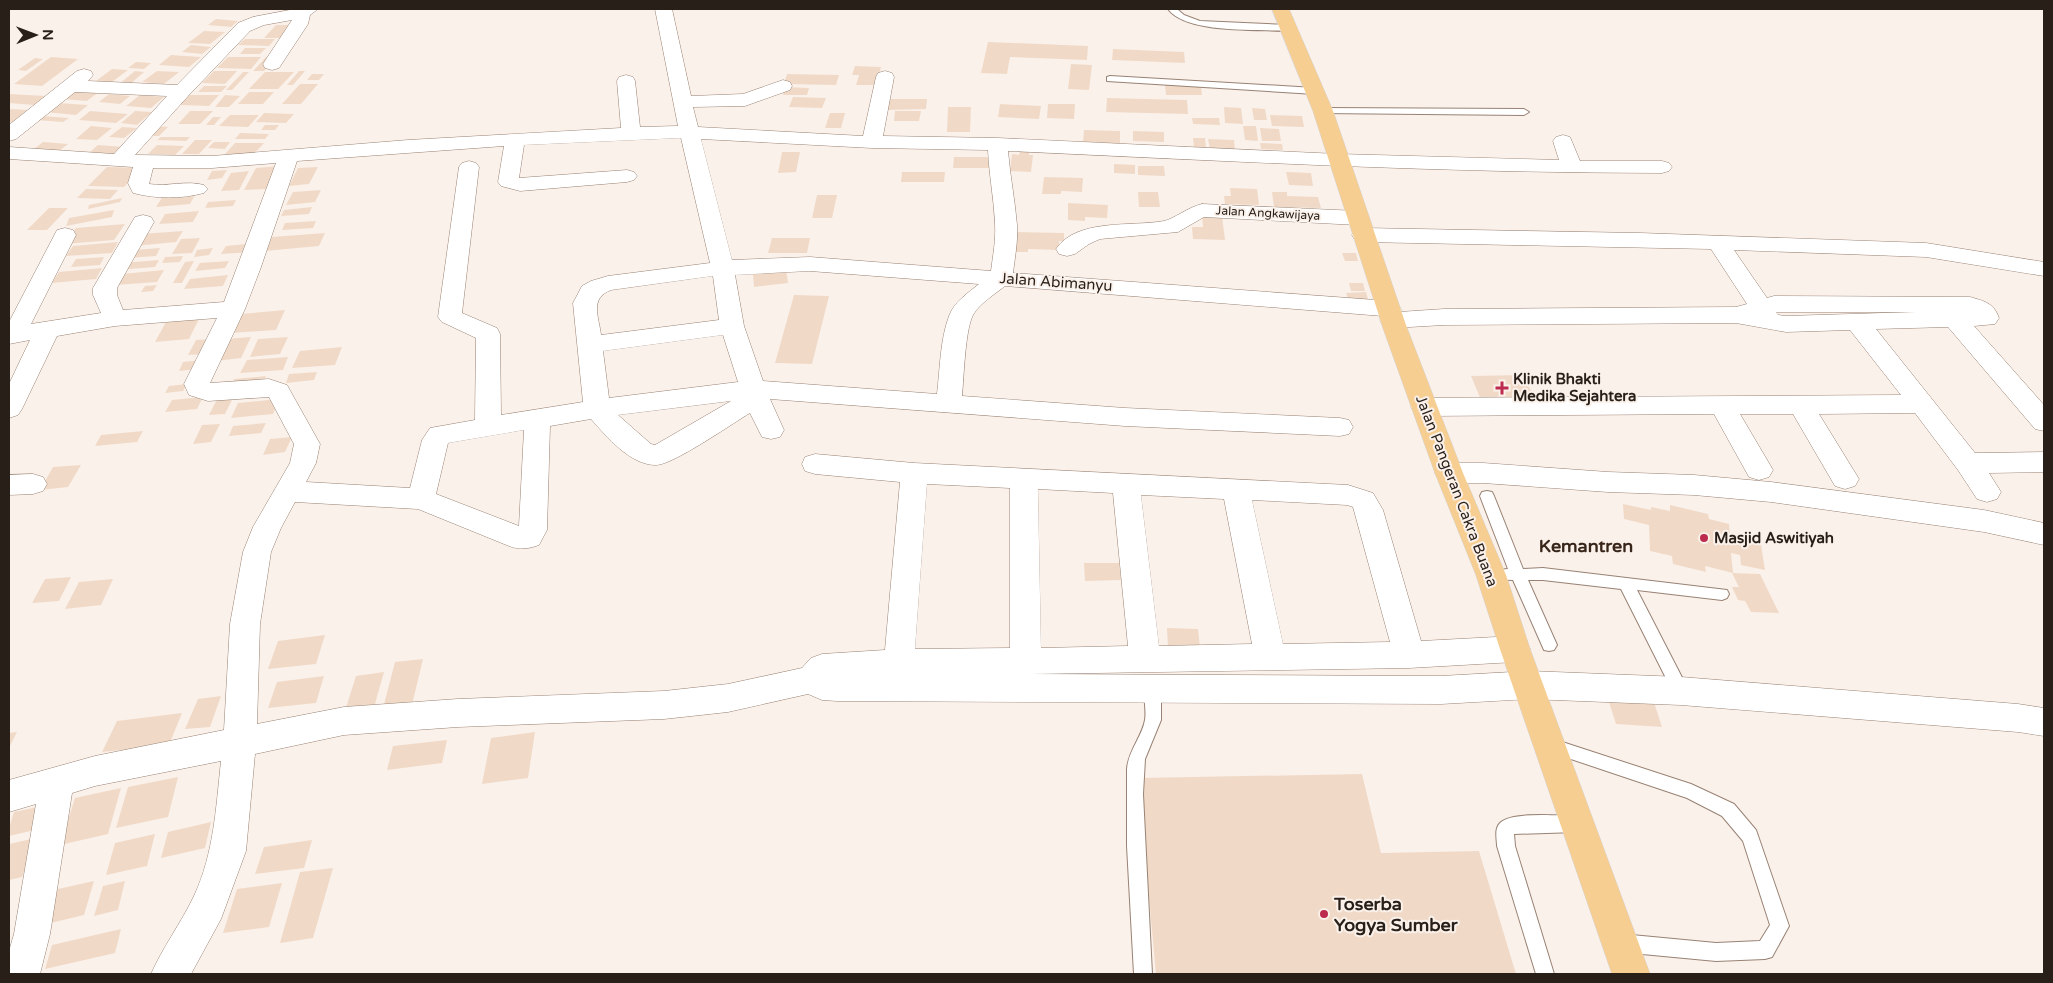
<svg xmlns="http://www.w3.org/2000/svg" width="2053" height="983" font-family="'Varela Round',sans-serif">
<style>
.building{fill:#f0dac7}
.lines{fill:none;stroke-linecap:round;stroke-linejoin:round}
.service-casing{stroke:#988273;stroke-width:2}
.minor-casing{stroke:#988273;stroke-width:1}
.primary-casing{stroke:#d4d2d1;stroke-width:1}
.service{fill:#fff;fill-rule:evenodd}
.minor{fill:#fff;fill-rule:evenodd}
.primary{fill:#f7ce91;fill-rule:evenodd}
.poi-dot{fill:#bc2b4e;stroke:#fbf1eb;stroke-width:2}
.labels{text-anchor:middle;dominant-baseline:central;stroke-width:4;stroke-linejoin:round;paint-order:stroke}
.far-street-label{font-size:12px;fill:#281f19;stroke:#fbf1eb}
.street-label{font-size:15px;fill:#281f19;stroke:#fbf1eb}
.poi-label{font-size:15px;font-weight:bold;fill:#281f19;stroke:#fbf1eb;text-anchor:start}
.quarter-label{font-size:18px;font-weight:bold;fill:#38261a;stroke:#fbf1eb}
.near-poi-label{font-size:18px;font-weight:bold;fill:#281f19;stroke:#fbf1eb;text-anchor:start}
</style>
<rect width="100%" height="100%" fill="#fbf1eb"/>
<!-- building -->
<path class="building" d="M216 19 238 21 231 27 208 25Z
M276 25H294L282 38H264Z
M204 31 225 32 210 44 188 43Z
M245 39H275L269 46 238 45Z
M988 42 1088 46 1087 60 1010 57 1007 74 981 73Z
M191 45 211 47 202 54 182 52Z
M245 48H266L260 54H240Z
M1113 49 1184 52 1185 63 1112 60Z
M171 55 201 57 189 67 159 65Z
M51 57 78 59 42 86 14 84Z
M228 57H261L251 69 217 68Z
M266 57H277L264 71H253Z
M35 58 43 59 26 71 18 70Z
M136 62 151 63 144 69 128 68Z
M1071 64 1092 65 1089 90 1068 89Z
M855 66 881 67 879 76 880 85H856L859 75H852Z
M112 69 128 70 112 82 96 81Z
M135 71 144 72 129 85 119 84Z
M157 71 179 72 164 84 142 82Z
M214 71H237L225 84 202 83Z
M299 71H305L293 85H287Z
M243 72H249L232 90H226Z
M265 72H294L278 89H249Z
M312 74H324L319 80H307Z
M787 74 839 75 836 85 784 84Z
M300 84H318L301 104H282Z
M1165 85 1201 86 1202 95H1166Z
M204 86H227L221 92H198Z
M785 87 809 88 807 95H783Z
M76 89 100 91 87 101 63 99Z
M249 92H274L263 104H238Z
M9 94 46 96 34 105 9 103Z
M109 94 130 96 120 104 99 102Z
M140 95 164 97 151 108 126 106Z
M189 95H219L209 106 179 105Z
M225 95 240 96 229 107H215Z
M793 97 826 98 822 108 789 107Z
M1107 98 1187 100 1188 114 1106 112Z
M888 99H927L926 109 887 110Z
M57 103 88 105 76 115 44 112Z
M1000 104 1041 106 1039 119 998 117Z
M1048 104H1075L1074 119 1047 118Z
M948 107H971L970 132H947Z
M1224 107 1241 108 1243 124 1225 123Z
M1252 108 1265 109 1267 120H1254Z
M9 109 29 110 13 122H9Z
M90 111 128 114 116 123 79 120Z
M135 111 152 112 137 125 121 123Z
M190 111H213L200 124H178Z
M895 111H921L919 121H894Z
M264 113 294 114 286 123 256 122Z
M830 113H845L841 128H825Z
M230 115H259L248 127 219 126Z
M1270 115 1302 116 1304 127 1272 126Z
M41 116 69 118 63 122 35 120Z
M213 117H221L214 125H206Z
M1192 118H1219L1220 125 1193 124Z
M265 125H279L275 130H261Z
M91 126 112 128 97 140 76 139Z
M155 126 168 127 159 136H146Z
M1243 126H1256L1258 141 1245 140Z
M122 127 137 128 124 138 109 137Z
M1260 128 1279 129 1281 141H1262Z
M1084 130 1120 131V145L1083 144Z
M1133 131 1164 132V142L1133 141Z
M240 133 269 134 265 139H235Z
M161 137H190L186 141 157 140Z
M1193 138H1205L1206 148H1194Z
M1208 139 1234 140 1235 150 1210 149Z
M195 140H212L199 154H182Z
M43 142 68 144 55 154 30 152Z
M214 142H230L225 149 208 148Z
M235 143H264L254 154H225Z
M1260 143 1282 144 1283 150 1261 149Z
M98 145 124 147 110 159 84 157Z
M157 145 184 146 175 155 148 154Z
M1020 151 1029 152V155H1033L1031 172 1010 171 1012 154 1019 155Z
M782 152H800L796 172 778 173Z
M954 157H992L991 168H953Z
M1114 164 1135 165V174L1114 173Z
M279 166 267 189 244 190 256 168Z
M1138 166H1164L1165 176 1138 175Z
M107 167 142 168 124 187 88 186Z
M318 167 309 184 289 186 298 168Z
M227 170 222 178 207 180 212 171Z
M249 171 239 190 221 191 231 173Z
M902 172H945L944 182H901Z
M1286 172 1311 173 1313 186 1289 185Z
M1044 177 1083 178 1082 192 1061 191V194H1042Z
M1230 188 1257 189 1259 205 1225 204 1224 196H1231Z
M86 189 118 190 110 199 77 198Z
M321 190 315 202 286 205 293 192Z
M1138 192H1158L1160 207H1139Z
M1272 192H1287V196L1318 197 1321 208 1274 207Z
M196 193 190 204 156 207 163 196Z
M817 195H837L832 218H812Z
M122 198 120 202 88 209 89 205Z
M236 200 233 206 205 208 208 202Z
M1068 203 1108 205 1107 218 1085 217V221L1068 220Z
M312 207 309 214 281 216 284 210Z
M49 208H68L47 230H27Z
M114 210 112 217 66 226 69 218Z
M199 211 193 222 159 224 165 214Z
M1202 216H1222L1225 240 1193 239 1192 227H1203Z
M316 221 313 228 282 230 285 223Z
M125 224 114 240 65 244 76 228Z
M183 231 176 242 134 246 141 234Z
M1012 232 1064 233V241H1059V250L1028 249V252H1011Z
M325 233 319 246 265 251 272 237Z
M200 238 192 253 172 254 181 239Z
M772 238H810L807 253H768Z
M118 242 112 253 66 256 73 246Z
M256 243 252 252 221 254 226 246Z
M160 248 156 256 128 258 133 250Z
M213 248 209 255 194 257 197 250Z
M1342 253H1356L1358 261H1345Z
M183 256 180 262 162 263 165 257Z
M104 257 100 265 71 267 76 259Z
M159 260 155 267 117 270 122 263Z
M194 261 182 283H173L185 262Z
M229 261 225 268 195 271 200 263Z
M102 268 96 279 52 283 59 272Z
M164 270 157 282 115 285 122 274Z
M786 270 788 283 754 287 753 274Z
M228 275 223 286 184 289 190 279Z
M1349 283H1363L1365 291H1351Z
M157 285 153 291 141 292 145 286Z
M1366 292 1369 303H1350L1346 293Z
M794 295 829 296 812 364 775 363Z
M285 310 276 330 231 333 241 314Z
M199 319 189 339 155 342 166 322Z
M251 337 241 358 216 361 227 339Z
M288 337 280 354 250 357 258 339Z
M213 339 206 354 188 355 196 340Z
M342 347 335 365 292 368 300 351Z
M288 357 283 370 240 373 247 360Z
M202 360 197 369 179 371 183 362Z
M317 372 314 380 286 383 289 374Z
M1523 375 1535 399 1481 400 1471 376Z
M266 376 262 384 230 387 234 379Z
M187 384 183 391 165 393 169 386Z
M203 397 197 409 165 412 172 400Z
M233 398 225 414 209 415 217 399Z
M279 399 273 414 231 418 238 403Z
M266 423 261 433 229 436 233 426Z
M220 424 211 442 193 444 202 425Z
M143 431 137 442 95 446 101 435Z
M292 437 285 452 263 455 270 439Z
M81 465 68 487 40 490 53 467Z
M1623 504 1651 510V507L1670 511V505L1708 514 1709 519 1729 524 1730 536 1738 537 1737 533 1760 538 1765 570 1741 565 1740 555 1731 553 1733 573 1705 566 1706 572 1673 564 1672 556 1650 551 1649 525 1624 519Z
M1084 563H1119L1121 580 1085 581Z
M1732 573 1760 574 1779 613 1751 612 1745 601 1738 600 1732 587H1739Z
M71 577 59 601 32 603 45 579Z
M113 579 101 605 65 609 79 582Z
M1167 628 1198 629 1200 648 1168 647Z
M325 635 316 664 268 669 278 641Z
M423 659 411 709 382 712 395 662Z
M384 672 373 711 344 714 356 676Z
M324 676 316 703 268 708 277 682Z
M1606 693 1652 696 1662 727 1616 724Z
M221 696 210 727 185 729 198 699Z
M182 713 169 745 102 752 117 721Z
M17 732 9 748V733Z
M535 732 528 778 482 784 491 738Z
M447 740 442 763 387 770 393 746Z
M1362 774 1381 853 1479 851 1516 974H1156L1138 778Z
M178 777 168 817 116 828 128 787Z
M121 788 108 834 60 845 75 798Z
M47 805 39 829 9 836V828L14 812Z
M211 822 205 848 161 858 168 832Z
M155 834 147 866 106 875 115 843Z
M36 838 22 877 9 880V844Z
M312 840 304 868 255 874 264 847Z
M333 868 313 938 280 943 300 872Z
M94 881 84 915 38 926 49 891Z
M125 881 118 910 94 916 103 886Z
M282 883 269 927 223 933 237 889Z
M121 929 115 953 45 969 52 945Z"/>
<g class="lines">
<defs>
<path id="service" d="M1168 9H1177L1184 15 1200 21 1288 25 1292 28 1288 31C1258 29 1186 34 1168 9Z
M1110 76 1315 88 1320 91 1315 94 1107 81V77Z
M1323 108 1524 109 1529 112 1524 115 1320 113V109Z
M1487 491 1492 492 1494 496 1523 569 1543 568 1727 590 1729 594 1727 598 1722 600 1637 590 1689 691 1687 696 1681 698 1675 696 1621 589 1543 580H1528L1557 645 1554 650 1549 651 1544 650 1513 580 1486 579 1484 575 1486 571 1508 569 1480 496 1482 492Z
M1152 682 1158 684 1161 699V720L1145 759 1143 794 1152 974H1134L1127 846V769C1128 751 1142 737 1145 720 1147 709 1142 694 1146 684Z
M1550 738 1691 784 1734 804 1756 830 1789 926 1772 957 1765 959 1716 961 1621 952 1614 950 1612 943 1614 936 1621 934 1716 943 1760 941 1770 925 1743 841 1722 816 1687 798 1544 750 1542 745 1544 740Z
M1577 816 1583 818 1586 824 1583 830 1577 832 1514 834 1515 846 1554 974H1536L1497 846C1497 839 1494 829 1500 823 1512 811 1560 816 1577 816Z"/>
<path id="minor" d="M295 9H318L310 15 308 24 279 68 272 70 265 68 263 64 292 20 264 25 250 31 189 95 135 155 212 156 408 140 621 128 617 81 619 77 626 75 633 77 635 81 640 127 678 126 655 9H672L691 96 743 94 783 80 790 82 792 86 790 90 745 106 693 107 698 127 863 136 876 77 878 73 885 71 892 73 894 77 883 136 998 138 1338 154 1559 160 1553 141 1556 137 1563 135 1570 137 1580 161H1662L1669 163 1672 167 1669 171 1662 173C1444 173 1226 161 1008 151 1010 176 1015 200 1017 225 1018 241 1015 257 1013 273L1389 301 1397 304 1401 309 1399 312 1444 309 1736 307 1747 304 1711 249 1363 242 1355 240 1352 235 1355 230 1363 228 1640 233 1926 243 2044 262V276L1926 257 1734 250 1767 298 1774 296 1970 297C1984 301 1994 303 1999 318L1995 324 1974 326 2044 405V431L2035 429 1948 327 1876 329 1975 453 2044 452V472L1989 473 2001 492 1997 499 1987 502 1977 499 1958 470 1915 413 1819 414 1859 479 1855 486 1845 489 1835 486 1793 414H1740L1773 470 1769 477 1759 480 1749 477 1714 414 1424 416 1415 413 1411 407 1415 401 1424 398 1901 395 1850 330 1786 332 1736 323 1444 325 1392 328 1384 326 1380 320 1383 316 1005 286C995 294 979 304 973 315 965 331 964 376 962 396L1125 408 1340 418 1349 420 1353 427 1349 434 1340 436 1125 426 770 399 784 430 780 437 771 439 762 437 750 413C733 423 673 465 656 465 630 465 607 437 591 419L550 426 547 530 539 545C528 549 520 550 509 546L418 509 295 502 281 528 271 552 260 624 257 724 344 707 458 699 664 691 728 684 802 668 811 658 822 654 885 650 900 482 815 474 805 471 802 464 805 457 815 454 914 463 1348 485 1373 493 1383 510 1421 641 1515 636 1526 640 1530 649 1526 658 1515 662 1409 668 1031 674 1441 676 1529 671 1681 677 2018 704 2044 708V736L2018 732 1681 705 1529 699 1441 704 837 701 822 700 808 694 728 712 664 719 458 727 344 735 255 754 246 851 221 919 191 974H151C163 947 181 923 194 896 214 853 216 807 221 761L95 786 72 793 50 934 40 974H9V951L14 934 36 804 9 812V780L95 756 224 730 230 624 243 552 253 527 290 463 294 444 269 397 208 401 189 395 184 384 217 318 115 326 57 336 22 409 18 415 9 418V384L30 340 9 344V322L57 230 65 228 73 230 76 235 31 324 101 313 93 295V288L132 222 135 217 143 215 151 217 154 222 117 288V295L123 310 224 302 276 163 212 168H153L149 184C167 187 186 180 204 185L208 189 204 193C181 199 156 199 133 193L128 183 133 167 9 159V147L114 154 167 96 75 92 16 139 9 141V125L77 71 84 69 91 71 93 75 88 81 177 85 238 23 253 17ZM681 138 710 263 608 276 591 281 582 286 573 303 583 402 501 415 500 334 497 328 462 313 479 167 476 163 469 161 462 163 459 167 438 317 442 322 476 338 475 420 430 428 422 440 410 488 306 482 316 463 320 444 287 385 269 379 210 383 245 309 261 267 297 161 504 146 498 182 501 186 520 191 627 182 634 180 637 176 634 172 627 170 519 178 524 145ZM701 139 872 148 988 150C989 175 994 199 995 224 996 240 993 255 991 271L810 257 732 260ZM810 271 979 284C968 293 954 302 949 316 940 340 940 369 937 394L763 381 744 326 735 275ZM713 276 719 320 601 335C599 317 589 298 611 290ZM1776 312H1916L1786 316 1778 315ZM723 335 738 382 609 398 603 351ZM731 401 655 445 651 444 618 415ZM524 430 519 526 436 494 448 443ZM927 484 1010 488V648L915 649ZM1038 489 1113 493 1128 646 1041 648ZM1141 495 1224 499 1252 644 1159 646ZM1252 500 1347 505 1353 507 1390 642 1283 644Z
M1202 204 1358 211 1366 213 1369 218 1366 223 1358 225 1204 217 1178 232 1100 239 1089 244 1075 254 1067 256 1059 254 1056 249C1077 218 1131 227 1164 221 1174 219 1188 207 1202 204Z
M1449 463H1483L1608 472 1694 475 1771 482 1984 510 2044 523V545L1984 532 1771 502 1694 495 1608 492 1483 483H1449L1439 480 1435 473 1439 466Z
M33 474 43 477 47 484 43 491 33 494 9 495V475Z"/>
<path id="primary" d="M1272 9H1289L1333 111 1407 328 1463 473 1506 575 1530 649 1650 974H1612L1500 649 1476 575 1435 473 1383 328 1313 111Z"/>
</defs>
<!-- service casing -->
<use href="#service" class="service-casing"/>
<!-- minor casing -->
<use href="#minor" class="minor-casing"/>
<!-- primary casing -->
<use href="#primary" class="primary-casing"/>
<!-- service -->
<use href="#service" class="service"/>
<!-- minor -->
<use href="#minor" class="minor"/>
<!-- primary -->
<use href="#primary" class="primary"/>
</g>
<!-- markers -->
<g class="poi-dot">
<path d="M1499.5 380.5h5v5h5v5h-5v5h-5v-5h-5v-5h5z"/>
<circle cx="1704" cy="538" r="5"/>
<circle cx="1324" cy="914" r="5"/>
</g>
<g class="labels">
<!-- far-street labels -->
<g class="far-street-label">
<text transform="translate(1268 213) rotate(3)">Jalan Angkawijaya</text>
</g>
<!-- street labels -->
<g class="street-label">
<text transform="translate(1056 282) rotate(4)">Jalan Abimanyu</text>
<text transform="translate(1457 491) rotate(69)">Jalan Pangeran Cakra Buana</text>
</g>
<!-- poi labels -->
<g class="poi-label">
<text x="1513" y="379">Klinik Bhakti<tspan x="1513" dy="17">Medika Sejahtera</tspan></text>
<text x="1714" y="538">Masjid Aswitiyah</text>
</g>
<!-- quarter labels -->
<g class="quarter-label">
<text x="1586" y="546">Kemantren</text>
</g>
<!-- near-poi labels -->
<g class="near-poi-label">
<text x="1334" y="904">Toserba<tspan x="1334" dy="21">Yogya Sumber</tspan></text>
</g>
</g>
<!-- border -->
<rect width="2053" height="983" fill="none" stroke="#281f19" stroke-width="20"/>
<!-- north arrow -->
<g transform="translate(35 35) rotate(89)" stroke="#fbf1eb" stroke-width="4" paint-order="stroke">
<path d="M0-4L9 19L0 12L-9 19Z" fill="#281f19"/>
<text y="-8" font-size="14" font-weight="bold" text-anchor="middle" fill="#281f19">N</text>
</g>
</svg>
